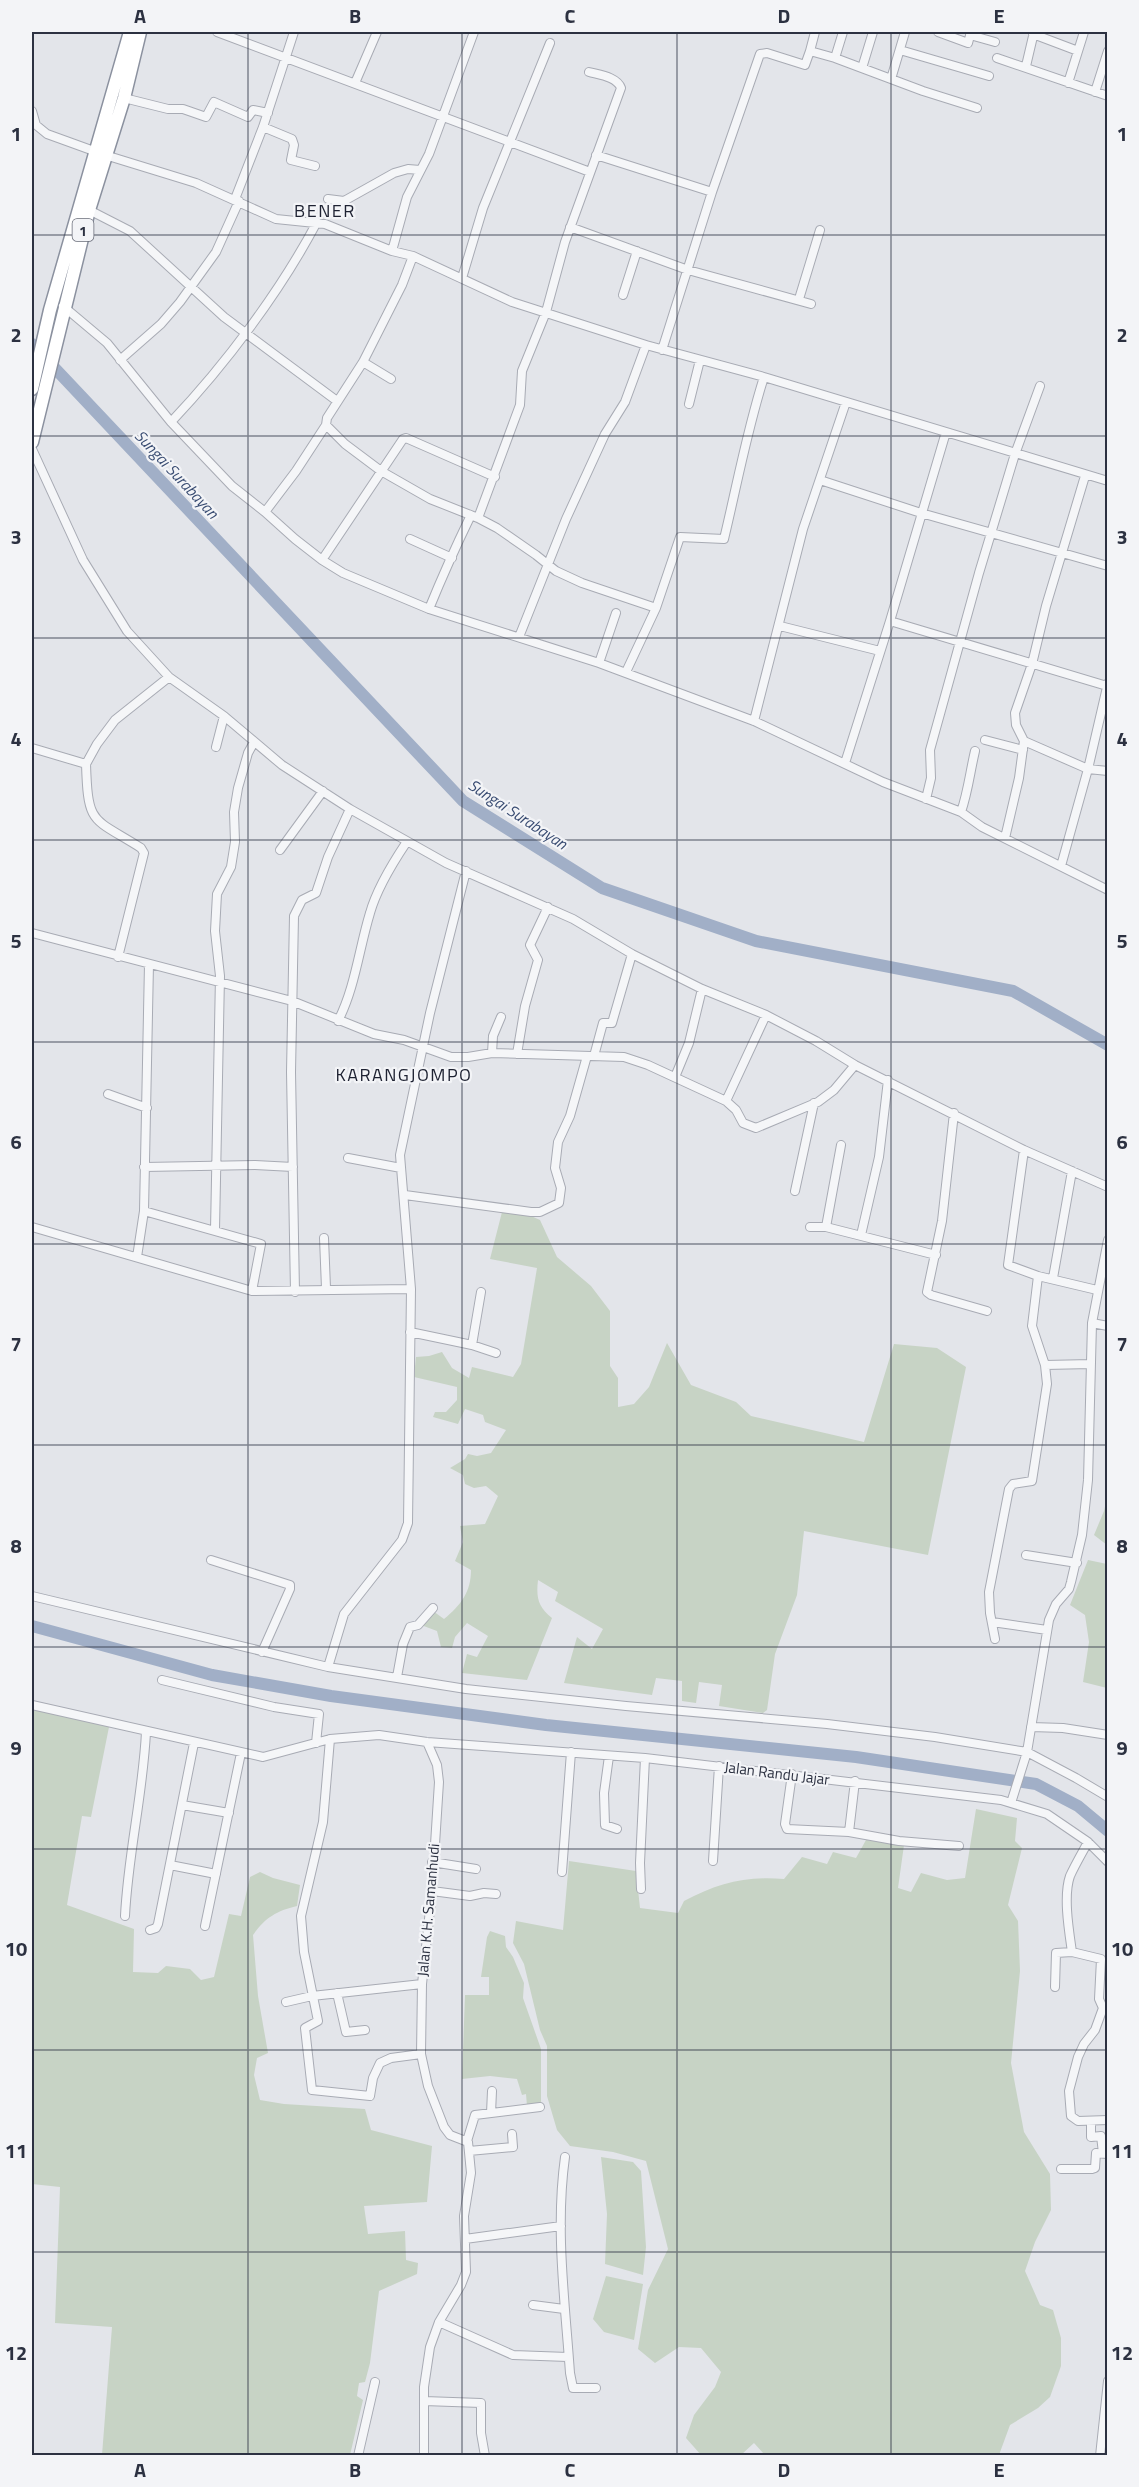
<svg xmlns="http://www.w3.org/2000/svg" width="1139" height="2487" font-family="'Titillium Web',sans-serif">
<style>
.green{fill:#c7d3c5}
.lines{fill:none;stroke-linecap:round;stroke-linejoin:round}
.river{stroke:#a1afc7;stroke-width:12}
.minor-casing{stroke:#a8abb4;stroke-width:10}
.trunk-casing{stroke:#8b919f;stroke-width:15}
.minor{stroke:#f5f6f8;stroke-width:8}
.trunk{stroke:#fff;stroke-width:12}
.grid{fill:none;stroke:#2c3141;stroke-width:1.5;stroke-opacity:0.55}
.labels{text-anchor:middle;dominant-baseline:central;stroke-width:4.5;stroke-linejoin:round;paint-order:stroke}
.shield{fill:#f3f4f7;stroke:#686c78;stroke-width:1.5}
.shield-label{font-size:14px;font-weight:bold;fill:#2c3141}
.street-label{font-size:15px;fill:#2c3141;stroke:#f3f4f7}
.water-label{font-size:16px;font-style:italic;fill:#394c72;stroke:#f3f4f7}
.quarter-label{font-size:18px;letter-spacing:1.5px;fill:#1e2232;stroke:#f3f4f7}
.neatline{fill:none;stroke:#2c3141;stroke-width:2}
.grid-label{font-size:20px;text-anchor:middle;font-weight:bold;fill:#2c3141}
</style>
<rect width="100%" height="100%" fill="#e3e5ea"/>
<!-- green -->
<path class="green" d="M502 1212 531 1216 540 1220 557 1257 591 1286 610 1311V1366L618 1378V1407L634 1404 649 1387 667 1343 691 1385 736 1402 751 1416 864 1442 894 1344 937 1348 966 1367 928 1555 804 1531 797 1595 775 1654 767 1710 763 1713 719 1706 722 1685 699 1682 696 1703 682 1701V1681L656 1678 652 1695 564 1683 577 1637 592 1649 603 1629 555 1601 558 1592 538 1580C536 1598 538 1607 552 1618L527 1680 462 1673 467 1654 477 1657 488 1636 467 1623 455 1637 452 1648 441 1647 437 1631 421 1625 433 1611 444 1619C461 1605 471 1592 471 1570L455 1561 463 1542 460 1526 485 1524 498 1496 486 1486 474 1488 465 1484 463 1475 450 1468 465 1459 468 1454 477 1456 491 1453 506 1430 485 1422 483 1415 465 1409 458 1424 433 1417 435 1412H446L457 1400V1387L414 1377 416 1357 429 1356 442 1352 452 1368 469 1378 472 1367 513 1377 521 1364 537 1268 490 1259Z
M1107 1497V1545L1094 1535 1104 1511Z
M1088 1560 1107 1564V1688L1083 1682 1089 1642 1085 1615 1070 1605Z
M32 1708 109 1727 91 1817 82 1816 67 1905 134 1929 133 1972 158 1973 166 1966 190 1969 201 1980 214 1977 229 1914 241 1916 250 1877 260 1872 273 1878 300 1885 297 1906C276 1911 265 1918 253 1935L258 1996 268 2053 257 2058 254 2075 260 2100 284 2104 365 2109 371 2130 432 2146 427 2202 364 2206 368 2234 405 2231 406 2260 418 2263 417 2274 379 2291 370 2363 365 2382 359 2383 357 2396 363 2400 350 2455H102L112 2327 55 2323 60 2187 32 2184Z
M976 1809 1017 1818 1015 1841 1022 1848 1008 1905 1018 1921 1020 1971 1011 2063 1024 2132 1050 2174 1051 2210 1035 2242 1025 2271 1040 2305 1053 2310 1061 2338V2366L1050 2397 1038 2408 1010 2425 999 2455H765L754 2443 741 2455H701L686 2438 694 2415 715 2387 721 2372 701 2348 679 2347 655 2363 638 2349 648 2290 668 2249 646 2161 613 2152 570 2146 557 2130 547 2096V2046L540 2030 524 1964 513 1943 516 1921 563 1930 569 1861 636 1871 640 1908 678 1913 684 1901C719 1883 744 1876 784 1879L802 1857 827 1864 833 1852 856 1858 866 1840 904 1845 898 1888 911 1892 921 1873 947 1880 965 1878Z
M490 1931 505 1936 506 1947 513 1957 524 1983 523 1998 541 2049V2103L527 2106 526 2094 522 2095 517 2079 490 2076 462 2079 465 1995H489V1977H481L487 1937Z
M601 2157 633 2162 641 2171 646 2247 643 2275 605 2264 607 2214Z
M606 2276 643 2284 634 2340 604 2332 593 2319Z"/>
<g class="lines">
<!-- river -->
<path class="river" d="M32 344 463 801 602 888 756 941 1013 991 1108 1045
M32 1626 212 1675 331 1696 546 1725 856 1757 1036 1784 1078 1806 1108 1831"/>
<defs>
<path id="minor" d="M217 32 590 172
M815 32 810 51 835 58 843 32
M938 32 968 43 971 32
M1033 34 1078 51
M970 35 995 42
M900 50 989 76
M835 58 923 91 977 108
M997 58 1108 96
M1026 66 1034 32
M862 68 873 32
M891 79 905 32
M355 83 377 32
M1068 83 1084 32
M1095 92 1108 51
M124 98 168 109H183L206 117 214 102 248 117 253 110 268 113
M32 111 36 125 47 134 105 155 196 183 276 219 325 224 392 251 413 256 512 302 646 345 764 377 1108 481
M263 127 292 139 294 145 291 160 315 166
M596 155 712 192
M235 199 263 127 294 32
M328 199 344 201 394 173 408 169 420 170
M89 210 130 231 224 317 337 401
M570 227 688 270 811 304
M392 251 407 197 429 154 474 32
M413 256 402 285 363 362 327 418 326 425 345 444 381 471 430 499 478 518 497 528 536 555 556 571 582 583 656 608
M462 278 483 208 550 43
M623 295 637 251
M799 299 820 230
M63 306 107 343 171 422 232 486 265 512 295 539 322 560 343 573 429 609 599 663 754 721 883 782 961 812 982 827 1108 890
M662 350 712 192 760 54 767 53 805 65 810 51
M120 360 161 324 180 302 216 252 239 201
M363 362 391 379
M689 404 700 360
M171 422C225 365 280 292 317 222
M32 449 83 560 127 631 169 677 224 716 282 765 350 809 446 863 573 919 632 954 702 989 766 1015 816 1041 855 1065 1024 1150 1108 1187
M820 480 921 513 1108 566
M265 512 296 471 326 425
M478 518 520 405 522 371 546 312 565 242 621 88C617 77 600 75 589 72
M410 539 452 558
M322 560 403 439 406 438 495 477
M429 609C442 577 456 546 471 515
M890 621 1107 686
M780 626 880 651
M519 637 566 519 605 434 625 402 646 345
M599 663 616 613
M626 672 656 608 680 537 724 539C737 485 747 430 764 377
M754 721 803 529 846 402
M985 740 1023 750
M1024 741 1088 769 1108 771
M216 747 224 716
M32 748 86 764 97 744 115 720 169 677
M845 763 890 621 946 432
M86 764C88 826 92 817 141 848L144 853 118 957
M926 799 931 778 930 750 940 714 979 573 1015 454 1040 386
M961 812C968 792 970 772 975 751
M1005 838 1019 778 1024 741 1016 725 1015 713 1032 664 1046 606 1085 476
M280 850 323 791
M1061 866 1088 769 1108 683
M32 933 292 1001 374 1034 404 1040 451 1057H468L492 1053 624 1057 648 1065 726 1101 736 1110 743 1123 756 1128 818 1102 834 1090 855 1065
M338 1021C355 988 359 949 370 913 377 888 392 864 406 843
M492 1053 493 1036 501 1017
M517 1054 525 1006 538 960 530 945 548 907
M594 1056 603 1023H612L632 954
M675 1077 689 1043 702 989
M108 1094 147 1108
M726 1101 766 1015
M954 1113 942 1221 927 1292 931 1295 987 1311
M1024 1150 1008 1265 1038 1276 1097 1290
M348 1158 401 1168
M144 1167 255 1165 293 1167
M795 1191 814 1103
M405 1195 531 1212H540L559 1203 561 1188 555 1168 558 1142 570 1116 587 1056
M144 1211 261 1244 252 1291
M32 1227 252 1291 411 1289
M810 1227H826L936 1255
M826 1227 841 1145
M215 1230 220 976 215 931 217 894 231 867 235 842 234 812 238 788 248 753 254 742
M861 1235 879 1157 888 1080
M324 1238 326 1288
M137 1257 144 1211 149 964
M1053 1278 1072 1171
M295 1292 291 1072 294 916 302 900 316 893 328 857 350 809
M1092 1323 1108 1326
M410 1332 472 1345 496 1353
M472 1345 481 1292
M1045 1365 1091 1364
M1026 1555 1077 1563
M211 1560 290 1585V1589L262 1652
M32 1596 328 1667 466 1689 626 1706 827 1724 935 1737 1027 1752 1076 1778 1108 1797
M992 1622 1047 1630
M995 1639 990 1613 989 1592 1009 1489 1013 1484 1032 1481 1047 1384 1045 1365 1032 1326 1038 1276
M328 1667 344 1614 402 1540 408 1523 411 1289 400 1155 430 1013 466 871
M397 1677 403 1644 410 1627 418 1625 433 1608
M162 1680 274 1707 319 1714 316 1743
M32 1705 263 1757 330 1739 379 1735 427 1742 645 1758 1001 1800 1047 1814 1088 1842 1108 1862
M1031 1727 1063 1728 1108 1735
M330 1739 323 1822 301 1916 304 1952 318 2021 305 2028 312 2090 370 2096 373 2078 380 2063 391 2058 421 2054
M609 1756 604 1793 605 1825 617 1829
M792 1774 785 1824 787 1829 849 1832 899 1841 959 1846
M1011 1803 1027 1752 1049 1620 1056 1604 1069 1589 1071 1582 1082 1535 1088 1480 1092 1323 1108 1240
M182 1805 229 1813
M849 1832 855 1781
M1088 1842C1082 1853 1075 1865 1070 1876 1063 1896 1069 1931 1072 1952L1101 1959 1099 1999 1103 2008 1095 2030 1084 2044 1078 2057 1069 2091 1071 2116 1078 2121 1108 2120
M713 1861 719 1766
M432 1862 476 1869
M170 1865 216 1874
M562 1872 571 1752
M641 1889 640 1863 645 1758
M432 1891 470 1896 484 1893 496 1894
M125 1916C128 1854 143 1794 146 1732
M205 1926 241 1753
M150 1930 156 1928 158 1924 194 1743
M1055 1987 1056 1953 1072 1952
M337 1993 346 2032 365 2030
M286 2002 312 1996 422 1984
M491 2113 492 2091
M1091 2121V2137L1101 2136 1103 2153
M467 2141 475 2115 540 2107
M469 2151 513 2147 512 2134
M565 2157C555 2229 565 2301 570 2373L573 2388H596
M1061 2169H1092L1095 2168 1096 2153 1107 2154
M465 2239 561 2226
M533 2305 564 2309
M439 2322 513 2355 568 2357
M424 2401 481 2403V2433L485 2456
M358 2456 375 2382
M424 2456V2387L430 2347 439 2322 461 2285 466 2272 464 2216 471 2173 468 2142 450 2135 444 2127 428 2086 421 2054 422 1984 432 1891 439 1782 437 1765 427 1742
M1100 2456 1108 2381"/>
<path id="trunk" d="M32 389 50 310 130 32
M32 442 89 210 124 98 140 32"/>
</defs>
<!-- minor casing -->
<use href="#minor" class="minor-casing"/>
<!-- trunk casing -->
<use href="#trunk" class="trunk-casing"/>
<!-- minor -->
<use href="#minor" class="minor"/>
<!-- trunk -->
<use href="#trunk" class="trunk"/>
</g>
<!-- grid -->
<path class="grid" d="M248 32V2456M462 32V2456M677 32V2456M891 32V2456M32 235H1108M32 436H1108M32 638H1108M32 840H1108M32 1042H1108M32 1244H1108M32 1445H1108M32 1647H1108M32 1849H1108M32 2050H1108M32 2252H1108"/>
<g class="labels">
<!-- shield labels -->
<rect class="shield" x="72.5" y="219" width="21" height="22" rx="4.5"/>
<g class="shield-label">
<text x="83" y="230">1</text>
</g>
<!-- street labels -->
<g class="street-label">
<text transform="translate(777 1773) rotate(7)">Jalan Randu Jajar</text>
<text transform="translate(428 1910) rotate(-85)">Jalan K.H. Samanhudi</text>
</g>
<!-- water labels -->
<g class="water-label">
<text transform="translate(177 474) rotate(47)">Sungai Surabayan</text>
<text transform="translate(518 814) rotate(33)">Sungai Surabayan</text>
</g>
<!-- quarter labels -->
<g class="quarter-label">
<text x="325" y="210">BENER</text>
<text x="404" y="1074">KARANGJOMPO</text>
</g>
</g>
<!-- border -->
<rect width="1139" height="2487" fill="none" stroke="#f3f4f7" stroke-width="66"/>
<rect x="33" y="33" width="1073" height="2421" class="neatline"/>
<g class="grid-label">
<text x="140" y="23">A</text>
<text x="355" y="23">B</text>
<text x="570" y="23">C</text>
<text x="784" y="23">D</text>
<text x="999" y="23">E</text>
<text x="16" y="141">1</text>
<text x="1122" y="141">1</text>
<text x="16" y="342">2</text>
<text x="1122" y="342">2</text>
<text x="16" y="544">3</text>
<text x="1122" y="544">3</text>
<text x="16" y="746">4</text>
<text x="1122" y="746">4</text>
<text x="16" y="948">5</text>
<text x="1122" y="948">5</text>
<text x="16" y="1149">6</text>
<text x="1122" y="1149">6</text>
<text x="16" y="1351">7</text>
<text x="1122" y="1351">7</text>
<text x="16" y="1553">8</text>
<text x="1122" y="1553">8</text>
<text x="16" y="1755">9</text>
<text x="1122" y="1755">9</text>
<text x="16" y="1956">10</text>
<text x="1122" y="1956">10</text>
<text x="16" y="2158">11</text>
<text x="1122" y="2158">11</text>
<text x="16" y="2360">12</text>
<text x="1122" y="2360">12</text>
<text x="140" y="2477">A</text>
<text x="355" y="2477">B</text>
<text x="570" y="2477">C</text>
<text x="784" y="2477">D</text>
<text x="999" y="2477">E</text>
</g>
</svg>
